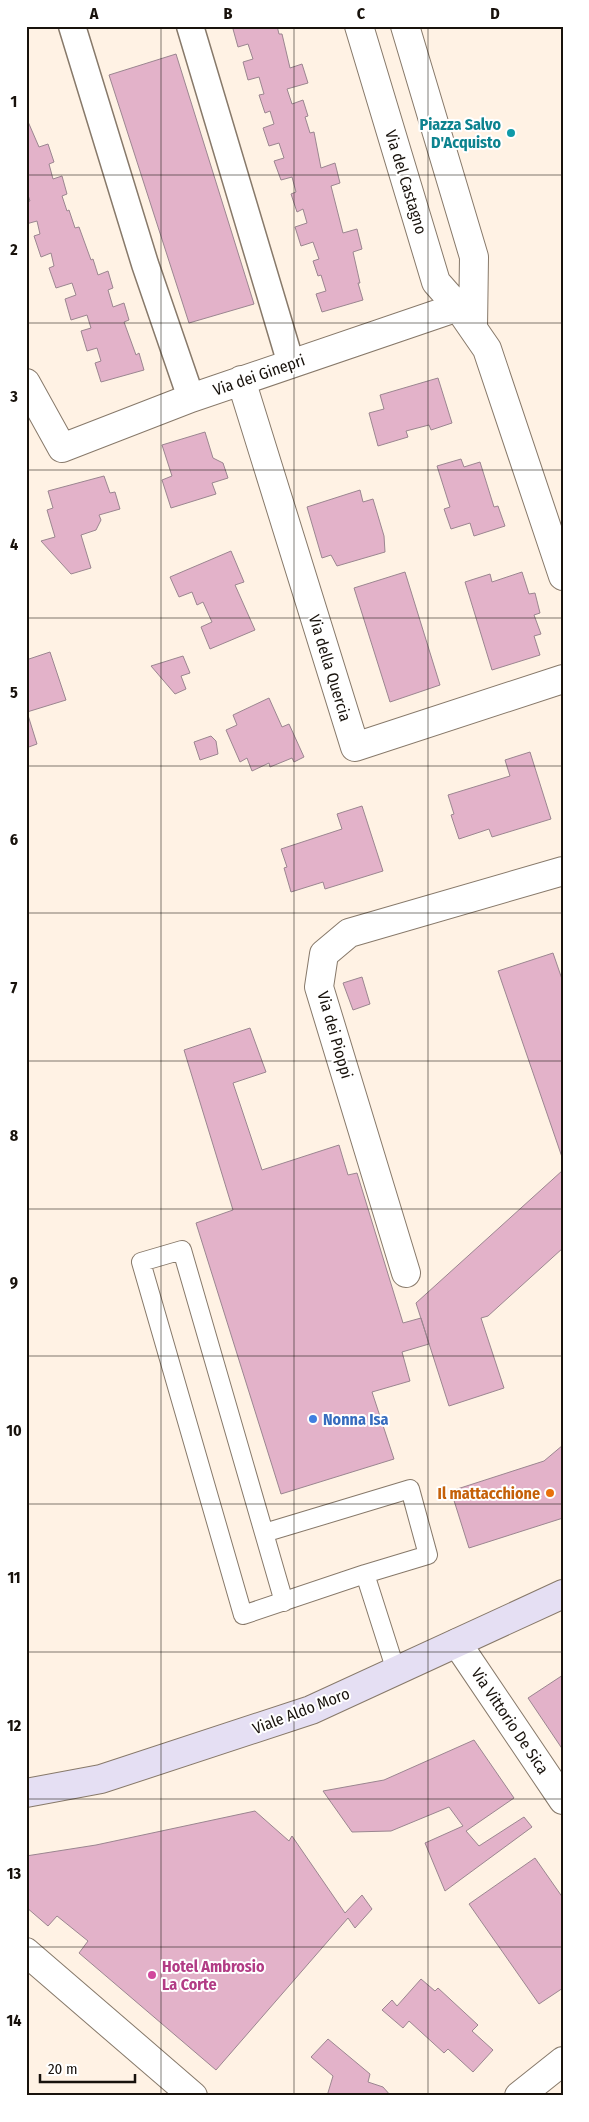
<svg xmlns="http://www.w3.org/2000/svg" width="589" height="2122" font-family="'Fira Sans Condensed',sans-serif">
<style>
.building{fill:#e3b2c9;stroke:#9b8690}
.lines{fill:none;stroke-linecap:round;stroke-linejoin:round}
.service-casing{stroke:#87796a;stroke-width:20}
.pedestrian-casing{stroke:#87796a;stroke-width:29}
.minor-casing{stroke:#87796a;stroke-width:30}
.secondary-casing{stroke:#87796a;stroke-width:30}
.service{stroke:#fff;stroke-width:18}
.pedestrian{stroke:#fff;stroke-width:26}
.minor{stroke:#fff;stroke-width:28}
.secondary{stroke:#e5dff3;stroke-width:28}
.grid{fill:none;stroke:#18120c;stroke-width:1;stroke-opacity:0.55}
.culture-dot{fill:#0f9aa8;stroke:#fff;stroke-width:2}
.shop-dot{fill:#3f7fe0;stroke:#fff;stroke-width:2}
.food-dot{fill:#e8710a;stroke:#fff;stroke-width:2}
.hotel-dot{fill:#d1479c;stroke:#fff;stroke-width:2}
.labels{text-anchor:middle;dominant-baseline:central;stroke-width:4;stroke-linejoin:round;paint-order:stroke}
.culture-label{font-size:16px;font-weight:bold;fill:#0d838f;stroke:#fff;text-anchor:end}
.street-label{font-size:16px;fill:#18120c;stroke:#fff}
.shop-label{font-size:16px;font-weight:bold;fill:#366cbe;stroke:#fff;text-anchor:start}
.food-label{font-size:16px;font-weight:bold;fill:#c56008;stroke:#fff;text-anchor:end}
.hotel-label{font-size:16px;font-weight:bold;fill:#b23c85;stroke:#fff;text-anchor:start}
.neatline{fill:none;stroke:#18120c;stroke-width:2}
.grid-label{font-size:16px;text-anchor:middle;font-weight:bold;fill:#18120c}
</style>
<rect width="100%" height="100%" fill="#fff2e4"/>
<!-- building -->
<path class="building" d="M242 26H277L279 34H282L290 68 302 64 308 83 287 89 292 104 303 100 308 116 305 117 310 133 314 132 321 168 335 163 340 183 331 186 343 233 357 229 362 249 353 252 360 283H358L363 300 322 312 316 294 326 291 321 275 318 276 313 261 319 259 313 242 301 246 295 227 307 223 303 209 297 212 291 194 296 192 292 177 281 180 274 161 284 158 279 143 269 146 263 128 274 124 270 111 265 113 259 95 264 94 259 77 248 80 243 62 253 59 248 44 238 47 233 29Z
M176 54 254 304 189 323 109 75Z
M26 117 39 147 48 144 54 162 49 164 53 179 62 176 67 194 62 196 67 211 69 210 75 228 79 227 91 260 93 259 98 275 108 271 113 288 108 290 113 307 124 303 129 320 124 322 136 355 139 353 144 370 101 382 95 363 101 361 97 348 87 351 81 331 91 328 87 315 71 320 65 299 76 295 72 283 56 288 49 268 54 266 51 253 41 257 34 236 40 234 37 221 26 224V202L30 201 26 189Z
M438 378 452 423 431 430 429 425 406 431 408 437 378 446 369 413 384 409 380 395Z
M205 432 213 458 223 463 228 478 212 483 216 494 171 508 162 480 172 476 162 445Z
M461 459 464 467 480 462 494 507 498 506 505 526 474 536 470 523 451 529 444 509 450 507 437 466Z
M104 476 110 493 115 492 120 509 99 515 101 520 96 530 81 535 91 568 71 574 41 541 55 537 47 510 53 508 48 491Z
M360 490 363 502 373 499 384 536 385 552 337 566 331 555 322 558 307 507Z
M231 551 244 582 235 585 255 630 210 649 201 627 212 622 203 602 197 605 192 592 179 597 170 577Z
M405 572 440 685 390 702 354 588Z
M522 572 529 594 535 593 540 613 534 615 541 634 534 636 540 655 492 670 465 582 490 574 492 582Z
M50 652 66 700 27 712 37 744 26 748V660Z
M183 656 190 673 181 676 186 689 175 694 151 666Z
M269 698 282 727 289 724 304 757 294 762 292 758 270 767 269 763 252 771 247 758 240 762 226 730 237 725 233 715Z
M211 736 216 741 218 754 200 760 194 742Z
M530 752 551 819 492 837 489 829 459 839 451 815 454 814 448 795 510 776 505 760Z
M362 806 383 871 325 889 323 882 291 892 284 868 287 867 281 849 342 829 337 814Z
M553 953 563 982V1160L498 971Z
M362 977 370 1004 353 1010 343 983Z
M250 1028 266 1072 233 1083 262 1170 339 1145 348 1175 357 1173 403 1323 421 1318 429 1344 402 1352 410 1381 372 1392 394 1459 281 1494 196 1223 233 1210 184 1050Z
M563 1170V1248L488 1316 481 1318 504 1388 449 1406 416 1303Z
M563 1445V1518L469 1548 451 1491 544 1461Z
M563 1675V1750L528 1698Z
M474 1740 514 1798 466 1831 479 1846 524 1817 532 1827 445 1891 425 1843 463 1826 449 1807 391 1831 352 1832 323 1791 384 1780Z
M255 1811 289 1841 292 1836 345 1913 362 1895 372 1909 355 1928 348 1918 216 2070 79 1953 88 1941 57 1916 48 1926 26 1907V1856L96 1845Z
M535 1858 563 1898V1988L539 2004 469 1904Z
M421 1979 435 1991 438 1988 478 2025 472 2031 493 2050 473 2072 448 2049 444 2053 409 2021 403 2028 382 2010 392 2000 397 2006Z
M328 2039 370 2074 368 2082 383 2087 391 2096H327L333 2076 311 2057Z"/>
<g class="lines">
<defs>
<path id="service" d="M264 1533 284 1602
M365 1574 243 1615 141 1262 182 1250 264 1533 410 1489 428 1555 365 1574 396 1671"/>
<path id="pedestrian" d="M72 26 145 264 191 398
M190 26 291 364"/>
<path id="minor" d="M359 26 436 282 458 307 487 349 563 576
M405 26 474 257 473 328
M241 380 355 747 563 679
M26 383 62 448 191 398 458 307
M406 1273 319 987 324 954 349 933 563 871
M457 1643 563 1800
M26 1952 193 2096
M519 2096 563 2061"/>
<path id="secondary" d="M26 1793 101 1779 311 1710 563 1594"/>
</defs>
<!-- service casing -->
<use href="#service" class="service-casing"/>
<!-- pedestrian casing -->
<use href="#pedestrian" class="pedestrian-casing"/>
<!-- minor casing -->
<use href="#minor" class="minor-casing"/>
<!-- secondary casing -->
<use href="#secondary" class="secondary-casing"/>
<!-- service -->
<use href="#service" class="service"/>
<!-- pedestrian -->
<use href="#pedestrian" class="pedestrian"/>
<!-- minor -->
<use href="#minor" class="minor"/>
<!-- secondary -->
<use href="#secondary" class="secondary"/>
</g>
<!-- grid -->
<path class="grid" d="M161 26V2096M294 26V2096M428 26V2096M26 175H563M26 323H563M26 470H563M26 618H563M26 766H563M26 913H563M26 1061H563M26 1209H563M26 1356H563M26 1504H563M26 1652H563M26 1799H563M26 1947H563"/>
<!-- markers -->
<circle class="culture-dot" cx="511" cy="133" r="5"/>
<circle class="shop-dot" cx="313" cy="1419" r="5"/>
<circle class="food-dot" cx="550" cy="1493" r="5"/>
<circle class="hotel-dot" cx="152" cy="1975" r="5"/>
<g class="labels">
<!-- culture labels -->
<g class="culture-label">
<text x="501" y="124">Piazza Salvo<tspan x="501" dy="18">D'Acquisto</tspan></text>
</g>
<!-- street labels -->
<g class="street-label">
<text transform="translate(406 182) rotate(73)">Via del Castagno</text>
<text transform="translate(259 375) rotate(-19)">Via dei Ginepri</text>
<text transform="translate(330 668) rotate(73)">Via della Quercia</text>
<text transform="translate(335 1035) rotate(74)">Via dei Pioppi</text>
<text transform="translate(301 1711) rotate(-21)">Viale Aldo Moro</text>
<text transform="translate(510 1721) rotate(56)">Via Vittorio De Sica</text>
</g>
<!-- shop labels -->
<g class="shop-label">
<text x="323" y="1419">Nonna Isa</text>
</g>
<!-- food labels -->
<g class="food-label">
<text x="540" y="1493">Il mattacchione</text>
</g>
<!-- hotel labels -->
<g class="hotel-label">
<text x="162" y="1966">Hotel Ambrosio<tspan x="162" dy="18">La Corte</tspan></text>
</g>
</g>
<!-- border -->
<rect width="589" height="2122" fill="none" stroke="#ffffff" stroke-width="55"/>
<!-- scale -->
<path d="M40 2074v8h95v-8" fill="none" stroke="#18120c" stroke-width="2.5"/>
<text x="48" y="2074" font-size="15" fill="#18120c" stroke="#ffffff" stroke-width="4" paint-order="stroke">20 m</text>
<rect x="28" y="28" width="534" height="2066" class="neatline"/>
<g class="grid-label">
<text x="94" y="19">A</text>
<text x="228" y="19">B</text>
<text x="361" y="19">C</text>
<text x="495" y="19">D</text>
<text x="14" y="107">1</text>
<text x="14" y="255">2</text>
<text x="14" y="402">3</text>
<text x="14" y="550">4</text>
<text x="14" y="698">5</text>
<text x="14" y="845">6</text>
<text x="14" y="993">7</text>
<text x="14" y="1141">8</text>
<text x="14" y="1288">9</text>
<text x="14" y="1436">10</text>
<text x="14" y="1583">11</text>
<text x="14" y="1731">12</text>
<text x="14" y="1879">13</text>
<text x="14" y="2026">14</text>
</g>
</svg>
